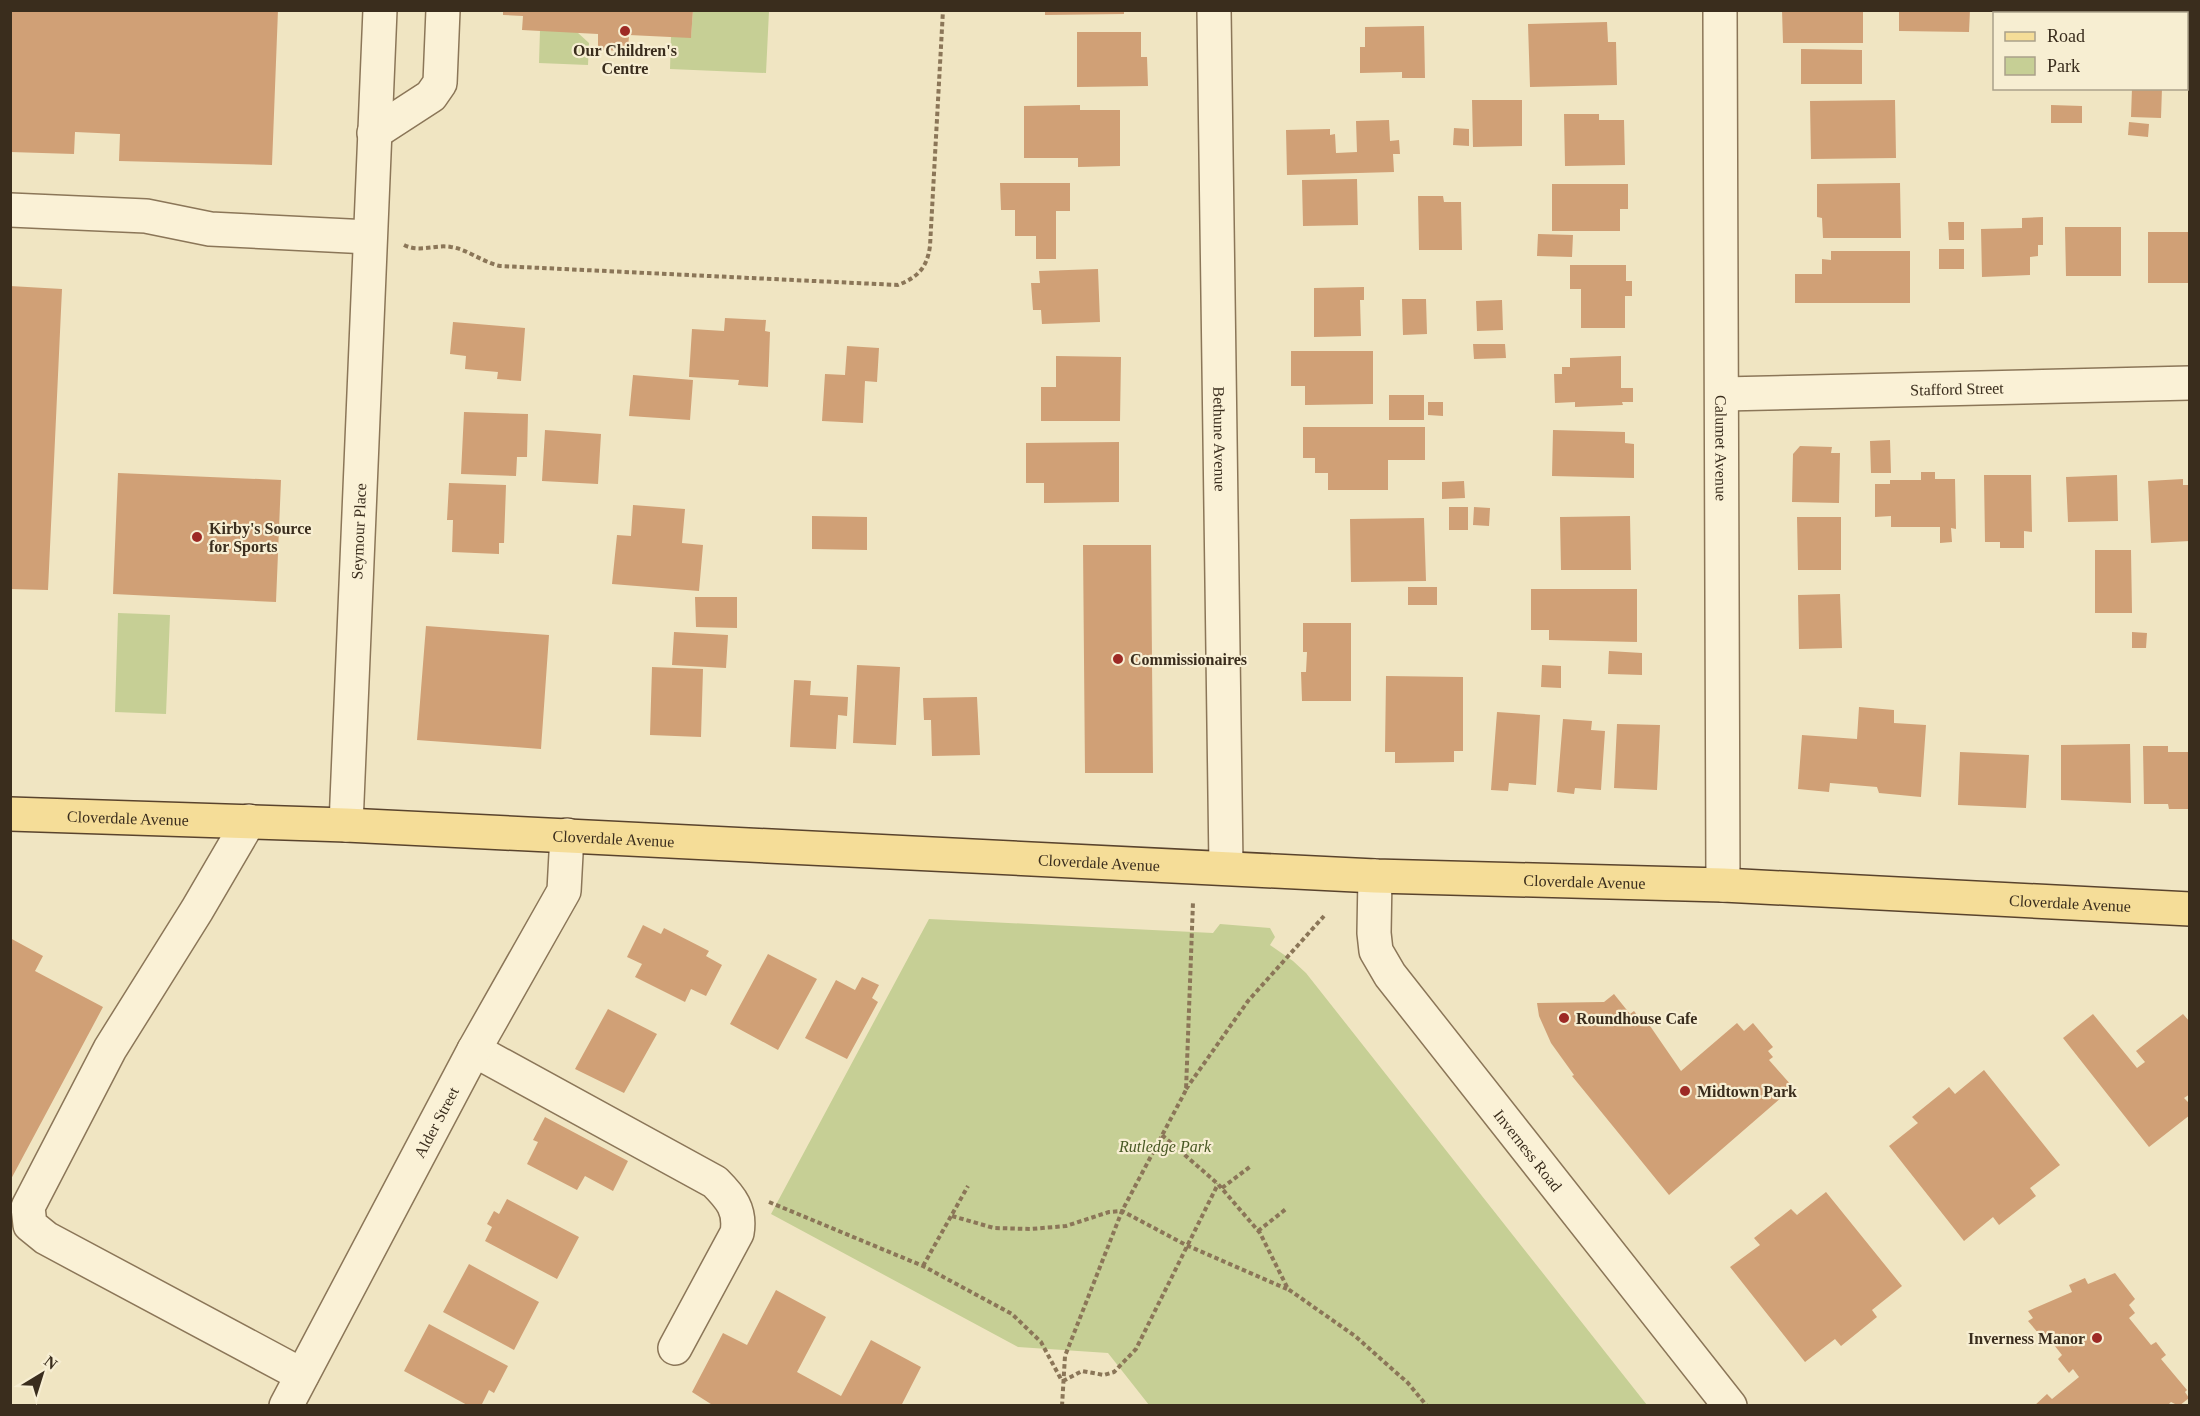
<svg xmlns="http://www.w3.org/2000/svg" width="2200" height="1416" font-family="Georgia,serif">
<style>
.green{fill:#c6cf95}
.building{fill:#d0a076}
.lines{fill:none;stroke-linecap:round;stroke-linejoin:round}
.minor-casing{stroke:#8b7658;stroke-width:36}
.major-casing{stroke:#59432d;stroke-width:36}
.path{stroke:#8b7658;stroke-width:4;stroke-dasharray:4.5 3;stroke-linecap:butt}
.minor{stroke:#faf1d6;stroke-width:33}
.major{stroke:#f5dd98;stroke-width:33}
.poi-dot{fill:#9d2a25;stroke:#f7eed2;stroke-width:2}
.labels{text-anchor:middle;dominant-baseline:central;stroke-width:4.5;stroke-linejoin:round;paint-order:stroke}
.poi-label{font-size:16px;font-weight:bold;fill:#3a2d1d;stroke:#f7eed2;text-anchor:start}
.street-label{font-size:16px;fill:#3a2d1d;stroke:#f7eed2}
.park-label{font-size:16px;font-style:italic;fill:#485823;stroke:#f7eed2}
</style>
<rect width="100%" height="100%" fill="#f0e5c2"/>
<!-- green -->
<path class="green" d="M693 11H769L766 73 670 69 671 37H691Z
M540 30 577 32 589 43 588 65 539 63Z
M118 613 170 615 166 714 115 712Z
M929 919 1213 933 1220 924 1270 928 1275 937 1270 945 1293 961 1306 973 1647 1405H1149L1108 1353 1018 1347 771 1214Z"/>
<!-- building -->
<path class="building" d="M10 10H278L272 165 119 161 120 134 75 132 74 154 10 152Z
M503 10H693L691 38 629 35 628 51 598 50V34L522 30 523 16 503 15Z
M1045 10H1124V14L1045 15Z
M1782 10H1863V43H1783Z
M1899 10H1970L1969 32 1899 31Z
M2062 10H2120V14H2062Z
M2142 10H2190V39H2186V14H2142Z
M1607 22 1608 42H1616L1617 85 1530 87 1528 24Z
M1424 26 1425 78H1402V72L1360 73V47H1365V27Z
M1077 32H1141V57H1147L1148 86 1077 87Z
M1801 49 1862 50V84H1801Z
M2132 88H2162L2161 118 2131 117Z
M1472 100H1522V146L1473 147Z
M1895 100 1896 158 1811 159 1810 101Z
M1080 105V110H1120V166L1078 167V158H1024V106Z
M2051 105 2082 106V123H2051Z
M1564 114H1599V120H1624L1625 165 1565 166Z
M1389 120 1390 141 1399 140 1400 154H1393L1394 172 1287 175 1286 130 1330 129V135L1335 134 1336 153 1357 152 1356 121Z
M2129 122 2149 124 2148 137 2128 135Z
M1454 128 1469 129V146L1453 145Z
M1357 179 1358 225 1303 226 1302 180Z
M1000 183H1070V211H1056V259H1036V236H1015V210H1001Z
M1900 183 1901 238H1823L1822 218 1817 217V184Z
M1552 184H1628V209H1620V231H1552Z
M1418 196H1443L1444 202H1461L1462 250H1419Z
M2043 217V245H2038V256L2030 257V275L1982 277 1981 229 2022 228V218Z
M1948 222H1964V240H1949Z
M2065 227H2121V276H2066Z
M2148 232H2190V283H2148Z
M1538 234 1573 235 1572 257 1537 256Z
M1939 249H1964V269H1939Z
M1831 251H1910V303H1795V274H1822V259L1831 260Z
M1570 265H1626V281H1632V296H1625V328H1581V289H1570Z
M1098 269 1100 322 1042 324 1041 310H1033L1031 283H1040L1039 271Z
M10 286 62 289 48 590 10 589Z
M1364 287V300H1360L1361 336 1314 337V288Z
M1402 299H1426L1427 334 1403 335Z
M1502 300 1503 330 1477 331 1476 301Z
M725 318 766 320 765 331 770 332 768 387 738 385 739 380 689 377 692 329 724 331Z
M453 322 525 328 521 381 497 379 498 372 465 369 466 356 450 354Z
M1473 344H1505L1506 358 1474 359Z
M847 346 879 348 877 382 865 381 863 423 822 421 825 374 845 375Z
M1291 351H1373V404L1305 405V386H1291Z
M1056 356 1121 357 1120 421H1041V387H1056Z
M1621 356V388H1633V402H1622L1623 405 1575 407V402L1555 403 1554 374H1562V367H1570V358Z
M633 375 693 380 690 420 629 416Z
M1389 395H1424V420H1389Z
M1428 402H1443V416L1428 415Z
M464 412 528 414 527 457H517L516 476 461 474Z
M1303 427H1425V460H1388V490H1328V473H1315V458H1303Z
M545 430 601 434 598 484 542 481Z
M1553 430 1625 432V443L1634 444V478L1552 476Z
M1890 440 1891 473H1871L1870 441Z
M1119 442V502L1044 503V483H1026V443Z
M1800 446 1832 447 1831 453H1840L1839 503 1792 502 1793 454Z
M1921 472H1935V479H1955L1956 529 1951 528 1952 542 1940 543V527H1891V516L1875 517V484H1890V480H1921Z
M118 473 281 480 276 602 113 594Z
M1984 475H2031L2032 532 2024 531V548H2000V542H1985Z
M2117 475 2118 521 2068 522 2066 477Z
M2183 479V485H2190V541L2151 543 2148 481Z
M1464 481 1465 498 1442 499V482Z
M449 483 506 485 504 543H499V554L452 552 453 520H447Z
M633 505 685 509 682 543 703 545 699 591 612 584 617 535 631 536Z
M1449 507H1468V530H1449Z
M1474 507 1490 508 1489 526 1473 525Z
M812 516 867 517V550L812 549Z
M1630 516 1631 570H1561L1560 517Z
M1797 517H1841V570H1798Z
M1424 518 1426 581 1351 582 1350 519Z
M1083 545H1151L1153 773H1085Z
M2095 550H2131L2132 613H2095Z
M1408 587H1437V605H1408Z
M1531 589H1637V642L1549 640V630H1531Z
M1840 594 1842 648 1799 649 1798 595Z
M695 597H737V628L696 627Z
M1303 623H1351V701H1302L1301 672H1306L1307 652H1303Z
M426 626 549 635 541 749 417 740Z
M674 632 728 635 726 668 672 665Z
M2132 632 2147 633 2146 648H2132Z
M1609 651 1642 653V675L1608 674Z
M857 665 900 667 896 745 853 743Z
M1542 665 1561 666V688L1541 687Z
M652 667 703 669 701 737 650 735Z
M1386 676 1463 677V751H1454V762L1395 763V752H1385Z
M794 680 811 681 810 695 848 697 847 716 838 715 836 749 790 747Z
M977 697 980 755 932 756 931 720H924L923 698Z
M1859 707 1894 710V723L1926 725 1921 797 1879 793 1877 787 1830 783 1829 792 1798 789 1802 735 1857 739Z
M1497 712 1540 715 1536 785 1509 783 1508 791 1491 790Z
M1563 719 1592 721 1591 730 1605 731 1601 790 1575 788 1574 794 1557 792Z
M1617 724 1660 725 1657 790 1614 788Z
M2130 744 2131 803 2061 800V745Z
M2143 746H2168V752H2190V809H2169L2168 804H2144Z
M1960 752 2029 755 2026 808 1958 805Z
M643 925 661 934 664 928 709 951 706 956 722 965 706 996 691 989 685 1002 635 977 642 964 627 957Z
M10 938 43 956 35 971 103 1007 10 1181Z
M768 954 817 979 778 1050 730 1024Z
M862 977 879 985 872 998 878 1002 847 1059 805 1038 836 980 855 990Z
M1614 994 1630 1014 1634 1011 1645 1025 1648 1023 1681 1071 1737 1023 1744 1031 1753 1023 1773 1047 1768 1051 1773 1057 1769 1060 1792 1086 1780 1096 1781 1098 1669 1195 1572 1076 1574 1075 1551 1043 1539 1016 1537 1003 1604 1002Z
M608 1009 657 1034 624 1093 575 1069Z
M2093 1014 2137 1068 2145 1062 2136 1051 2183 1014 2190 1022V1094L2184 1098 2190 1104V1115L2149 1147 2063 1038Z
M1984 1070 2060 1165 2030 1188 2036 1196 1999 1225 1993 1217 1964 1241 1889 1146 1918 1123 1912 1117 1949 1087 1955 1094Z
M545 1117 628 1161 613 1191 585 1176 577 1190 527 1164 538 1142 533 1140Z
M1826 1192 1902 1286 1872 1310 1877 1317 1841 1346 1835 1339 1805 1362 1730 1267 1760 1245 1754 1238 1791 1209 1797 1215Z
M507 1199 579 1237 557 1279 485 1241 492 1227 487 1224 494 1211 499 1214Z
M469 1264 539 1302 514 1350 443 1312Z
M2115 1273 2135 1299 2129 1305 2135 1313 2129 1318 2151 1345 2156 1342 2166 1355 2161 1359 2187 1390 2185 1392 2189 1398 2179 1406 2171 1402 2167 1406H2034L2047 1394 2052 1399 2079 1377 2073 1369 2069 1373 2058 1359 2062 1355 2043 1331 2039 1334 2028 1321 2033 1318 2028 1311 2072 1292 2069 1285 2085 1278 2088 1284Z
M776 1290 826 1317 797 1372 841 1396 871 1340 921 1367 901 1406H714L692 1392 723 1333 747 1345Z
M429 1324 508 1366 494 1393 489 1390 481 1406H469L404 1371Z"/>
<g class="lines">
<defs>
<g id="minor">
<path id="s1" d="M1214 10 1226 866"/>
<path id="s2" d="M1720 10 1723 885"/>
<path d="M374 133 431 96 440 83 443 10"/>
<path d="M10 210 146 216 210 229 369 237"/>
<path id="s3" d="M1723 394 2190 383"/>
<path d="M249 821 197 910 110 1049 28 1207 30 1225 46 1238 302 1375"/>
<path id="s4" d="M346 825 380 10"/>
<path id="s5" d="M1375 876 1374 933 1376 951 1390 975 1730 1406"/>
<path d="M474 1050 715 1182C731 1198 741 1210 737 1233L675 1348"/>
<path id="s6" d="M286 1406 474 1050 564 891 567 835"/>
</g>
<g id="major">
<path id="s7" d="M10 814 346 825 1375 876 1723 885 2190 909"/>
</g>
</defs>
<!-- minor casing -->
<use href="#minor" class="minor-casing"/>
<!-- major casing -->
<use href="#major" class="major-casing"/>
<!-- path -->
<path class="path" d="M404 245C420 253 435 244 451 247 467 249 482 262 500 266L898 285C918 277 927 268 930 246L943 10
M1186 1089 1248 1001 1324 916
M1162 1135 1218 1184 1260 1233 1288 1289 1355 1336 1408 1383 1427 1406
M1222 1188 1251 1166
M769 1202 923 1266 1012 1314 1041 1342 1062 1381
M952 1216 994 1228 1031 1229 1066 1226 1109 1212 1122 1211 1186 1245 1287 1289
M1258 1231 1286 1209
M923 1266 968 1186
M1063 1381 1082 1371 1104 1375 1114 1372 1136 1349 1218 1184
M1062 1406 1065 1356 1122 1211 1186 1090 1193 902"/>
<!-- minor -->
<use href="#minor" class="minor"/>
<!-- major -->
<use href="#major" class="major"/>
</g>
<!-- markers -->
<g class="poi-dot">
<circle cx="625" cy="31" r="6"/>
<circle cx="197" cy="537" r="6"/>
<circle cx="1118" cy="659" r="6"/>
<circle cx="1564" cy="1018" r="6"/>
<circle cx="1685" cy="1091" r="6"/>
<circle cx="2097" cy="1338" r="6"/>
</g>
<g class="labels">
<!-- poi labels -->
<g class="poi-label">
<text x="625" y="50" text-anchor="middle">Our Children's<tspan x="625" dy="18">Centre</tspan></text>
<text x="209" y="528">Kirby's Source<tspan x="209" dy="18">for Sports</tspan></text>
<text x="1130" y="659">Commissionaires</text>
<text x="1576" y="1018">Roundhouse Cafe</text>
<text x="1697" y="1091">Midtown Park</text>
<text x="2085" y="1338" text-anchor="end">Inverness Manor</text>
</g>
<!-- street labels -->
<g class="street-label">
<text stroke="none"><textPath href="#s3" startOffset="234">Stafford Street</textPath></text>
<text stroke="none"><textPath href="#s1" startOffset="429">Bethune Avenue</textPath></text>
<text stroke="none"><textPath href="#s2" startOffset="438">Calumet Avenue</textPath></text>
<text stroke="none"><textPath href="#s4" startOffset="294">Seymour Place</textPath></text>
<text stroke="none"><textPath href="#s7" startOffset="118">Cloverdale Avenue</textPath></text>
<text stroke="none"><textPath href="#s7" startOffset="604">Cloverdale Avenue</textPath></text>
<text stroke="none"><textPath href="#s7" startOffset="1090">Cloverdale Avenue</textPath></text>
<text stroke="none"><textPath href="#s7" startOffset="1576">Cloverdale Avenue</textPath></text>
<text stroke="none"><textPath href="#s7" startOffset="2062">Cloverdale Avenue</textPath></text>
<text stroke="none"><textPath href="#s6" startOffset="321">Alder Street</textPath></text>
<text stroke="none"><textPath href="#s5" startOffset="326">Inverness Road</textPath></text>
</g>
<!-- park labels -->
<g class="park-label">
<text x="1165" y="1146">Rutledge Park</text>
</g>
</g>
<!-- border -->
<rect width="2200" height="1416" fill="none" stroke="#3a2d1d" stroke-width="24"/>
<!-- legend -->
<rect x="1993" y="12" width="195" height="78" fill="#f7eed2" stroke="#aba18a" stroke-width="1.5"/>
<rect x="2005" y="32" width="30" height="9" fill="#f5dd98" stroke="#aba18a" stroke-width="1.5"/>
<text x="2047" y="42" font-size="18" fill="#3a2d1d">Road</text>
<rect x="2005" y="57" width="30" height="18" fill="#c6cf95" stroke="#aba18a" stroke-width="1.5"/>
<text x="2047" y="72" font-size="18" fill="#3a2d1d">Park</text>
<!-- north arrow -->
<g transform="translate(42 1374) rotate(38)" stroke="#f7eed2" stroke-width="4.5" paint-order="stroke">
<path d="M0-4.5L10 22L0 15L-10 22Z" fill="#3a2d1d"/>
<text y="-9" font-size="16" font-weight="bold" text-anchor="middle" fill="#3a2d1d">N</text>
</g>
</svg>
